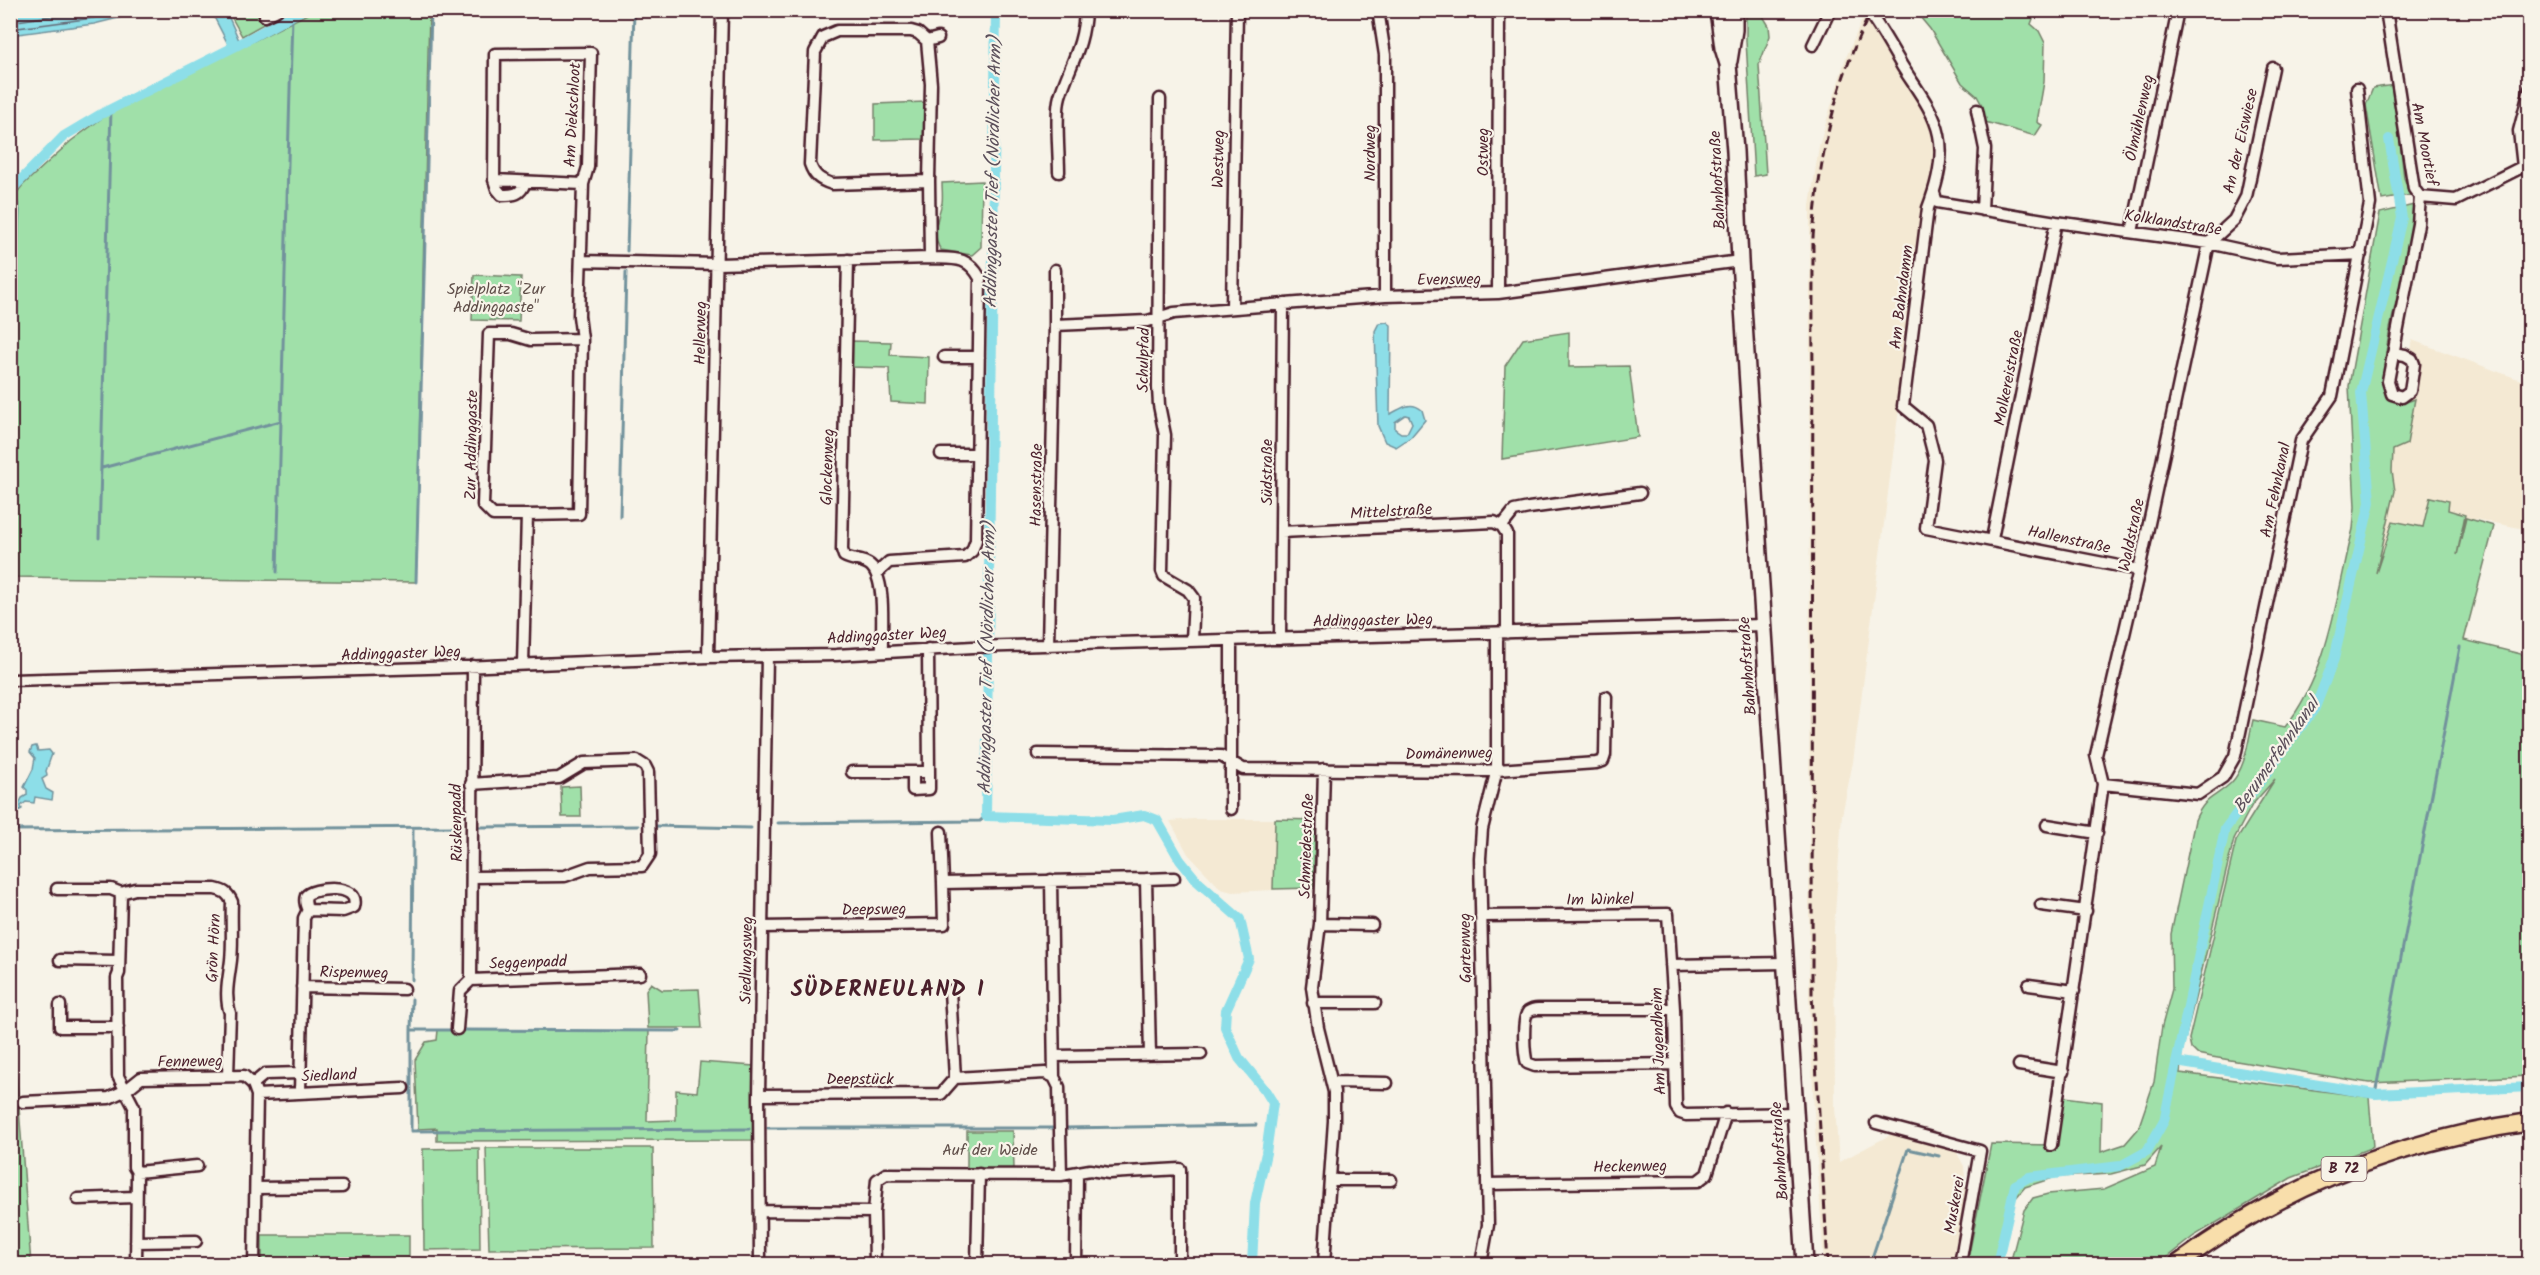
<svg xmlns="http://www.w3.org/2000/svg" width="2540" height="1275" font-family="Kalam,sans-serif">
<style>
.built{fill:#f4e9d3}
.green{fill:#a0e0a9;stroke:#75806a;stroke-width:1.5}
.water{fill:#8ddee8;stroke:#72929c;stroke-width:1.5;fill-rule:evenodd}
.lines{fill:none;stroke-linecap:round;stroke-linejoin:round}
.shore{stroke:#656b77;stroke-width:1.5}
.stream{stroke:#72929c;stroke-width:3}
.canal{stroke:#8ddee8;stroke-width:10}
.street-casing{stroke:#4a1f2b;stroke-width:15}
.secondary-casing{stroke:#4a1f2b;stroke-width:20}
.primary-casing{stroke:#4a1f2b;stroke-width:21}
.street{stroke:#f7f3e8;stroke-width:10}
.secondary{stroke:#f7f3e8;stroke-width:15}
.primary{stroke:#f8deab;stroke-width:16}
.rail{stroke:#4a1f2b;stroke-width:3;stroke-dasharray:9 4.5;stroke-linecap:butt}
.labels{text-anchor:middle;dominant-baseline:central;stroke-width:4.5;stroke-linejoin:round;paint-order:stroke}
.shield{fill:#f7f3e8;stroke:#7e5f64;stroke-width:1.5}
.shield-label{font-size:15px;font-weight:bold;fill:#4a1f2b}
.street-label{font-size:16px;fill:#4a1f2b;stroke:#f7f3e8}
.park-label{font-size:16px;fill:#604f4a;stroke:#f7f3e8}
.water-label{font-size:18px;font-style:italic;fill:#5b4f5a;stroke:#f7f3e8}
.district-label{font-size:22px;font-weight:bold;letter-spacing:1.5px;fill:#4a1f2b;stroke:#f7f3e8}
</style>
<rect width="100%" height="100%" fill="#f7f3e8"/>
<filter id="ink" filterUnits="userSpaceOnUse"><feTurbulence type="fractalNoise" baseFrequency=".0167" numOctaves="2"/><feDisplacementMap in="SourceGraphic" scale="12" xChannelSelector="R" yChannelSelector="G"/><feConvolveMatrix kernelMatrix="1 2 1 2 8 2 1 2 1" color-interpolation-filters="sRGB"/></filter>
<g filter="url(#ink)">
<!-- built -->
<path class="built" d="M1883 10 1873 30 1920 99 1931 122 1935 141 1934 168 1924 216 1853 762 1842 815 1834 928 1835 1108 1839 1162 1892 1134 1956 1151 1964 1166 1966 1193 1952 1264H1824L1814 1112 1809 998 1810 206 1819 146 1845 60 1866 11Z
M2412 340 2529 383V530L2475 519 2455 631 2359 605Z
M1194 819H1275L1273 890 1232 892 1221 889 1188 854 1170 821Z"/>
<!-- green -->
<path class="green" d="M228 11H287L242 36Z
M313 11H429L416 582 11 577V200L23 185 71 141 105 116Z
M1746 11H1760L1769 26 1770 36 1759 65 1766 174 1754 176 1746 41Z
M1915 11H2036L2031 24 2039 31 2045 43 2044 82 2037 122 2042 125 2035 136 1985 122 1983 107 1977 96 1962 83 1930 29Z
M2394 85 2404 178 2411 195 2382 200 2366 105 2373 88Z
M925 102V139L875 140V104Z
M982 181 981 247 972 255 941 250C931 236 938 217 942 203 943 197 942 189 942 183Z
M2414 205C2413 213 2414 221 2413 228 2408 261 2374 368 2387 394 2392 406 2405 403 2415 399L2407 444 2393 450 2392 471 2395 491 2376 573 2393 521 2423 527 2430 497 2449 501 2448 510 2465 515 2457 555 2466 518 2494 526 2464 640 2529 656V1076L2369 1083 2212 1057 2197 1054 2191 1048 2189 1039 2236 841 2275 779 2252 805 2234 839 2182 1052 2180 1073 2369 1097 2373 1147 2291 1178 2194 1236 2158 1264H2010L2024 1210 2033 1198 2048 1194 2104 1189 2155 1167 2161 1147 2145 1165 2111 1174 2056 1177 2025 1187 2015 1199 2000 1264H1967L1991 1144 2051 1145 2058 1096 2102 1102 2101 1152 2125 1144 2138 1129 2154 1082 2162 1026 2172 989 2171 934 2195 820C2205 796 2214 799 2231 783 2246 768 2248 741 2253 720L2285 727C2329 672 2336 597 2353 529L2355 507 2349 386 2380 213Z
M474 275 521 277 519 321 472 320Z
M1569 332V367L1629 366 1638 437 1502 459 1505 366 1523 339Z
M850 341 891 342 890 355 929 357 928 404 891 402 889 368 850 367Z
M580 786 581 817H562L561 787Z
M1275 819 1316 820 1313 888 1273 889Z
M651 983 662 990 699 989 702 1028H648L646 990Z
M10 991 31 1264H11Z
M438 1030 649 1031 647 1121 676 1120V1090L697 1092 700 1062 754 1066V1140L437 1141V1128L418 1129 415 1060 426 1042 437 1040Z
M967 1131H1013L1014 1169H967Z
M479 1148 480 1249 424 1250 423 1149Z
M486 1148H653L654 1248 489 1249Z
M262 1235H409V1264H262Z"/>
<!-- water -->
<path class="water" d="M10 11 11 10 147 11 94 24 11 35Z
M211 11H226L242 47 232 52Z
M1387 322 1391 325 1390 414C1401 409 1410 400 1422 410L1425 420 1411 437 1396 447 1385 442 1378 426 1375 331 1379 323ZM1405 415 1409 416 1412 423 1407 433H1401L1395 429V422Z
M36 746 38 751 49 750 52 754 46 771 47 776 42 779 46 789 53 793 52 800 35 797 34 803 26 802 21 806 22 809 15 813 22 798 27 795V790L24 787 33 769 35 758 30 752 32 747Z"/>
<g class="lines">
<!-- shore -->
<path class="shore" d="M10 22 92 10
M10 29 93 18 123 10"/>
<!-- stream -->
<path class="stream" d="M627 251 634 10
M10 435 19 210 13 188
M102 468 281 421 292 16
M620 516 626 272
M99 538 111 109
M277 572 281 421
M416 582 431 10
M778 823 980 821 986 816
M654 826 751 828
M479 827 638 826
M10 830 460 827
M412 980 413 829
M412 999 411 1030H454
M411 1030V1131L749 1129
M460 1030 680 1031
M2375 1094 2460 647
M768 1128H1054
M1065 1128 1256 1125
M1870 1264 1908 1149 1939 1156"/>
<!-- canal -->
<path class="canal" d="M996 10 986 816 1113 820 1144 815 1157 820 1180 860 1197 881 1240 919 1249 959 1226 1010 1225 1027 1239 1058 1265 1090 1273 1103 1266 1153 1255 1203 1252 1264
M231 41 234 47 302 10
M10 191 64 136 101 114 234 47
M2176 1062 2375 1094 2530 1087
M1997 1264 2015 1185 2029 1177 2120 1166 2147 1151 2164 1121 2225 829 2315 708 2334 659 2370 502 2361 393 2402 218 2389 139"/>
<defs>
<path id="street" d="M1378 10 1385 55V296
M1867 10C1880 27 1891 47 1902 66 1915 87 1934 110 1939 135 1944 158 1936 187 1928 208L1903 406 1926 425 1935 460 1926 528 2139 570
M2386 10 2414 189 2420 197 2418 224 2388 381 2392 394 2402 397 2410 391 2414 364 2412 359 2405 355 2393 353
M265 16 277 10
M927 41 918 33 911 31H837L823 37 815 52 810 164C814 176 820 180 832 184L929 181 930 258
M1813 45 1830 10
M1160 99 1158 388 1159 405 1165 435 1162 571 1164 576 1188 590 1194 598 1192 640
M1977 110 1985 149 1982 210
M2523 167 2519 131 2530 89
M1059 172C1059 153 1055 112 1060 96 1070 64 1084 46 1085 10
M494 180 583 184
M929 181 931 84 927 41 938 38
M1934 193 1937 202 2056 222 2209 243 2277 258 2361 254
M2420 197 2456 200 2530 163
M2132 232 2178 10
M848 260 842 550 844 556C852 561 862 559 870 565 887 579 881 630 882 651
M581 261 718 264 930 258C954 259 967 255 980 278L976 540 972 551 965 557 889 562 877 573
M1498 293 1499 10
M1232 308 1237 10
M1055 325 1148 321 1174 313 1385 296 1498 293 1740 261
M944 357H979
M941 454H977
M527 515 579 514 582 339
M1502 526 1507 534V633
M1281 532 1494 522 1502 526 1514 511 1529 508 1640 493
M1992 539 2056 222
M1280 639 1283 305
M1231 640V809
M1048 646 1055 325V270
M708 657 722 10
M523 664 527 515H493L483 505 489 334H511L531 340 582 339 579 316 583 184 588 167 591 53 495 54 494 180 497 189 502 195C514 195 521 195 525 182
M11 680 462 667 708 657 836 655 973 647 1763 625
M1038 754 1221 756 1243 769 1483 771 1596 763 1603 761 1605 755 1606 697
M1324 769 1320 924 1312 987 1318 1028 1334 1092V1121L1324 1264
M852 772H929L928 649
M913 772V790L929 789V772
M471 784 559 778 584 763 637 761 645 766 648 772 650 854 642 866 590 867 565 876 473 877
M2103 784 2198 794 2223 777 2235 756 2301 441 2332 396 2370 204 2357 89
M2047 825 2097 833
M941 832 943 883
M1051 880 1054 1077
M57 889H111L121 893
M2041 905 2086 911
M1481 916 1668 914 1674 1009 1676 1107 1680 1113 1686 1115 1796 1113
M1320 924 1372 925
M763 927 944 924 943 883 1146 879
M60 960 119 961
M1671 965 1785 963
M471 980 473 666
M2029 985 2074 991
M302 987 404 989
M950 991 955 1078
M1313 1003H1375
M60 1005V1027H118
M1674 1009H1538C1534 1009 1531 1010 1528 1012 1522 1019 1524 1054 1527 1063L1535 1066 1675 1064
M457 1029 460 991 471 980 640 974
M1150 1055 1146 879 1174 878
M1054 1056 1201 1054
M2019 1065 2063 1072
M1332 1082 1387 1083
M253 1084 265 1074 300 1073
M300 1092 304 918 308 910C306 906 304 901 306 896 311 888 361 882 354 907L343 911 308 910
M257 1095 403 1088
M759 1095 941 1094 955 1078 1045 1073 1054 1077 1059 1087 1061 1175
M23 1102 109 1098 126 1090 141 1078 244 1076 253 1084 257 1095 254 1264
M1876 1123 1980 1151 1960 1264
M2051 1145 2103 784 2096 755 2139 570 2209 243 2234 220 2246 197 2273 68
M137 1172 197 1166
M1330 1180H1391
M1487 1184 1698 1181 1707 1174 1726 1113
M256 1188 342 1187
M78 1199 135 1197
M761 1211 874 1212 877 1180 886 1174 1061 1175 1090 1170 1109 1173 1180 1169V1264
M874 1212 875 1264
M136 1242 196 1241
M136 1264 137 1172 134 1167V1107L118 1076 117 978 119 973 121 893 135 889H215C224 891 228 893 232 902 231 921 233 942 231 960 229 978 224 995 230 1013L228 1076
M760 1264 759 1095 767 656
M977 1264 979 1174
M1076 1264 1077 1174
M1481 1264 1488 1225 1480 858 1482 829 1497 769V633"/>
<path id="secondary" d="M1718 10 1723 48 1728 64 1735 151 1740 261 1805 1264
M1729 61 1734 30V10"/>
<path id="primary" d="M2178 1264C2282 1186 2401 1140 2530 1122"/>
</defs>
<!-- street casing -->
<use href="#street" class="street-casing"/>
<!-- secondary casing -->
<use href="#secondary" class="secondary-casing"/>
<!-- primary casing -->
<use href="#primary" class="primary-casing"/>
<!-- street -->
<use href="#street" class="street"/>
<!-- secondary -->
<use href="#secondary" class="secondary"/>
<!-- primary -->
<use href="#primary" class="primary"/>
<!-- rail -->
<path class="rail" d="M1828 1264 1812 995 1813 237C1819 159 1835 80 1872 10"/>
</g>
</g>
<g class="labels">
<!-- shield labels -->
<rect class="shield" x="2321.5" y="1157" width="45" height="24" rx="4.5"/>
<g class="shield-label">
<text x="2344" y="1169">B 72</text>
</g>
<!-- street labels -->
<g class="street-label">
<text transform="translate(573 115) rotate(-87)">Am Diekschloot</text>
<text transform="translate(2140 118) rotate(-78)">Ölmühlenweg</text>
<text transform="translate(2241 141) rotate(-77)">An der Eiswiese</text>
<text transform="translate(2424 144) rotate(79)">Am Moortief</text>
<text transform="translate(1483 152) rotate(-90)">Ostweg</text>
<text transform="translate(1370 153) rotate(-90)">Nordweg</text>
<text transform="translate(1219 159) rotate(-89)">Westweg</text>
<text transform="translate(1718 180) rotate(-93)">Bahnhofstraße</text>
<text transform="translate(2173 223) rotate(9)">Kolklandstraße</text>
<text transform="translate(1449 280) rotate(-1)">Evensweg</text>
<text transform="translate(1902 297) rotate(-83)">Am Bahndamm</text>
<text transform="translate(701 333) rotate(-89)">Hellerweg</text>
<text transform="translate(1144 360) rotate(-89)">Schulpfad</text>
<text transform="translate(2009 378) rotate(-79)">Molkereistraße</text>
<text transform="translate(472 445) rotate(-89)">Zur Addinggaste</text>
<text transform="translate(828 467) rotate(-88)">Glockenweg</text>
<text transform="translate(1267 472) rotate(-90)">Südstraße</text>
<text transform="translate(1037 485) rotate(-89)">Hasenstraße</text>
<text transform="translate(2276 490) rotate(-78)">Am Fehnkanal</text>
<text transform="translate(1391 512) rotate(-3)">Mittelstraße</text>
<text transform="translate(2132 535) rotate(-78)">Waldstraße</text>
<text transform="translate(2069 540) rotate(12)">Hallenstraße</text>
<text transform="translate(1373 621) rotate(-1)">Addinggaster Weg</text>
<text transform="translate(887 636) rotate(-3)">Addinggaster Weg</text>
<text transform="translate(401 654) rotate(-2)">Addinggaster Weg</text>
<text transform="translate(1748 666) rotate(-94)">Bahnhofstraße</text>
<text transform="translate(1449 754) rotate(-1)">Domänenweg</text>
<text transform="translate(457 823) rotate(-91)">Rüskenpadd</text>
<text transform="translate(1307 846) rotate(-88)">Schmiedestraße</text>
<text transform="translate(1600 900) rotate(-1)">Im Winkel</text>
<text transform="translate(874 910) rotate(-1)">Deepsweg</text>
<text transform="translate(214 948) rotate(-87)">Grön Hörn</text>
<text transform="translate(1466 948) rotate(-91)">Gartenweg</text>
<text transform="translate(747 960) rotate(-89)">Siedlungsweg</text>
<text transform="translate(528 963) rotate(-2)">Seggenpadd</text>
<text transform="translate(354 973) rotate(1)">Rispenweg</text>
<text transform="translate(1659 1041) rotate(-92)">Am Jugendheim</text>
<text transform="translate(190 1062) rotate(-1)">Fenneweg</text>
<text transform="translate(329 1076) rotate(-2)">Siedland</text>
<text x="860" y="1079">Deepstück</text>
<text transform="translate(1780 1151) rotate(-94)">Bahnhofstraße</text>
<text transform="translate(1630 1167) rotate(-1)">Heckenweg</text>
<text transform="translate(1955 1205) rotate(-80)">Muskerei</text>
</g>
<!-- park labels -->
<g class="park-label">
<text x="496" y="289">Spielplatz "Zur<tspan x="496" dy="18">Addinggaste"</tspan></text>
<text x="990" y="1150">Auf der Weide</text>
</g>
<!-- water labels -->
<g class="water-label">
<text transform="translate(994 172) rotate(-89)">Addinggaster Tief (Nördlicher Arm)</text>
<text transform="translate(988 658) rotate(-89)">Addinggaster Tief (Nördlicher Arm)</text>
<text transform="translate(2277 756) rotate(-55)">Berumerfehnkanal</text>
</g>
<!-- district labels -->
<g class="district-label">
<text x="888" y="990">SÜDERNEULAND I</text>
</g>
</g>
<!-- margin -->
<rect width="2540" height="1275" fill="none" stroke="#f7f3e8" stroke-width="36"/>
<rect x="18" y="18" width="2504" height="1239" fill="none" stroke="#4a1f2b" stroke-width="2" filter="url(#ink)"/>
</svg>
